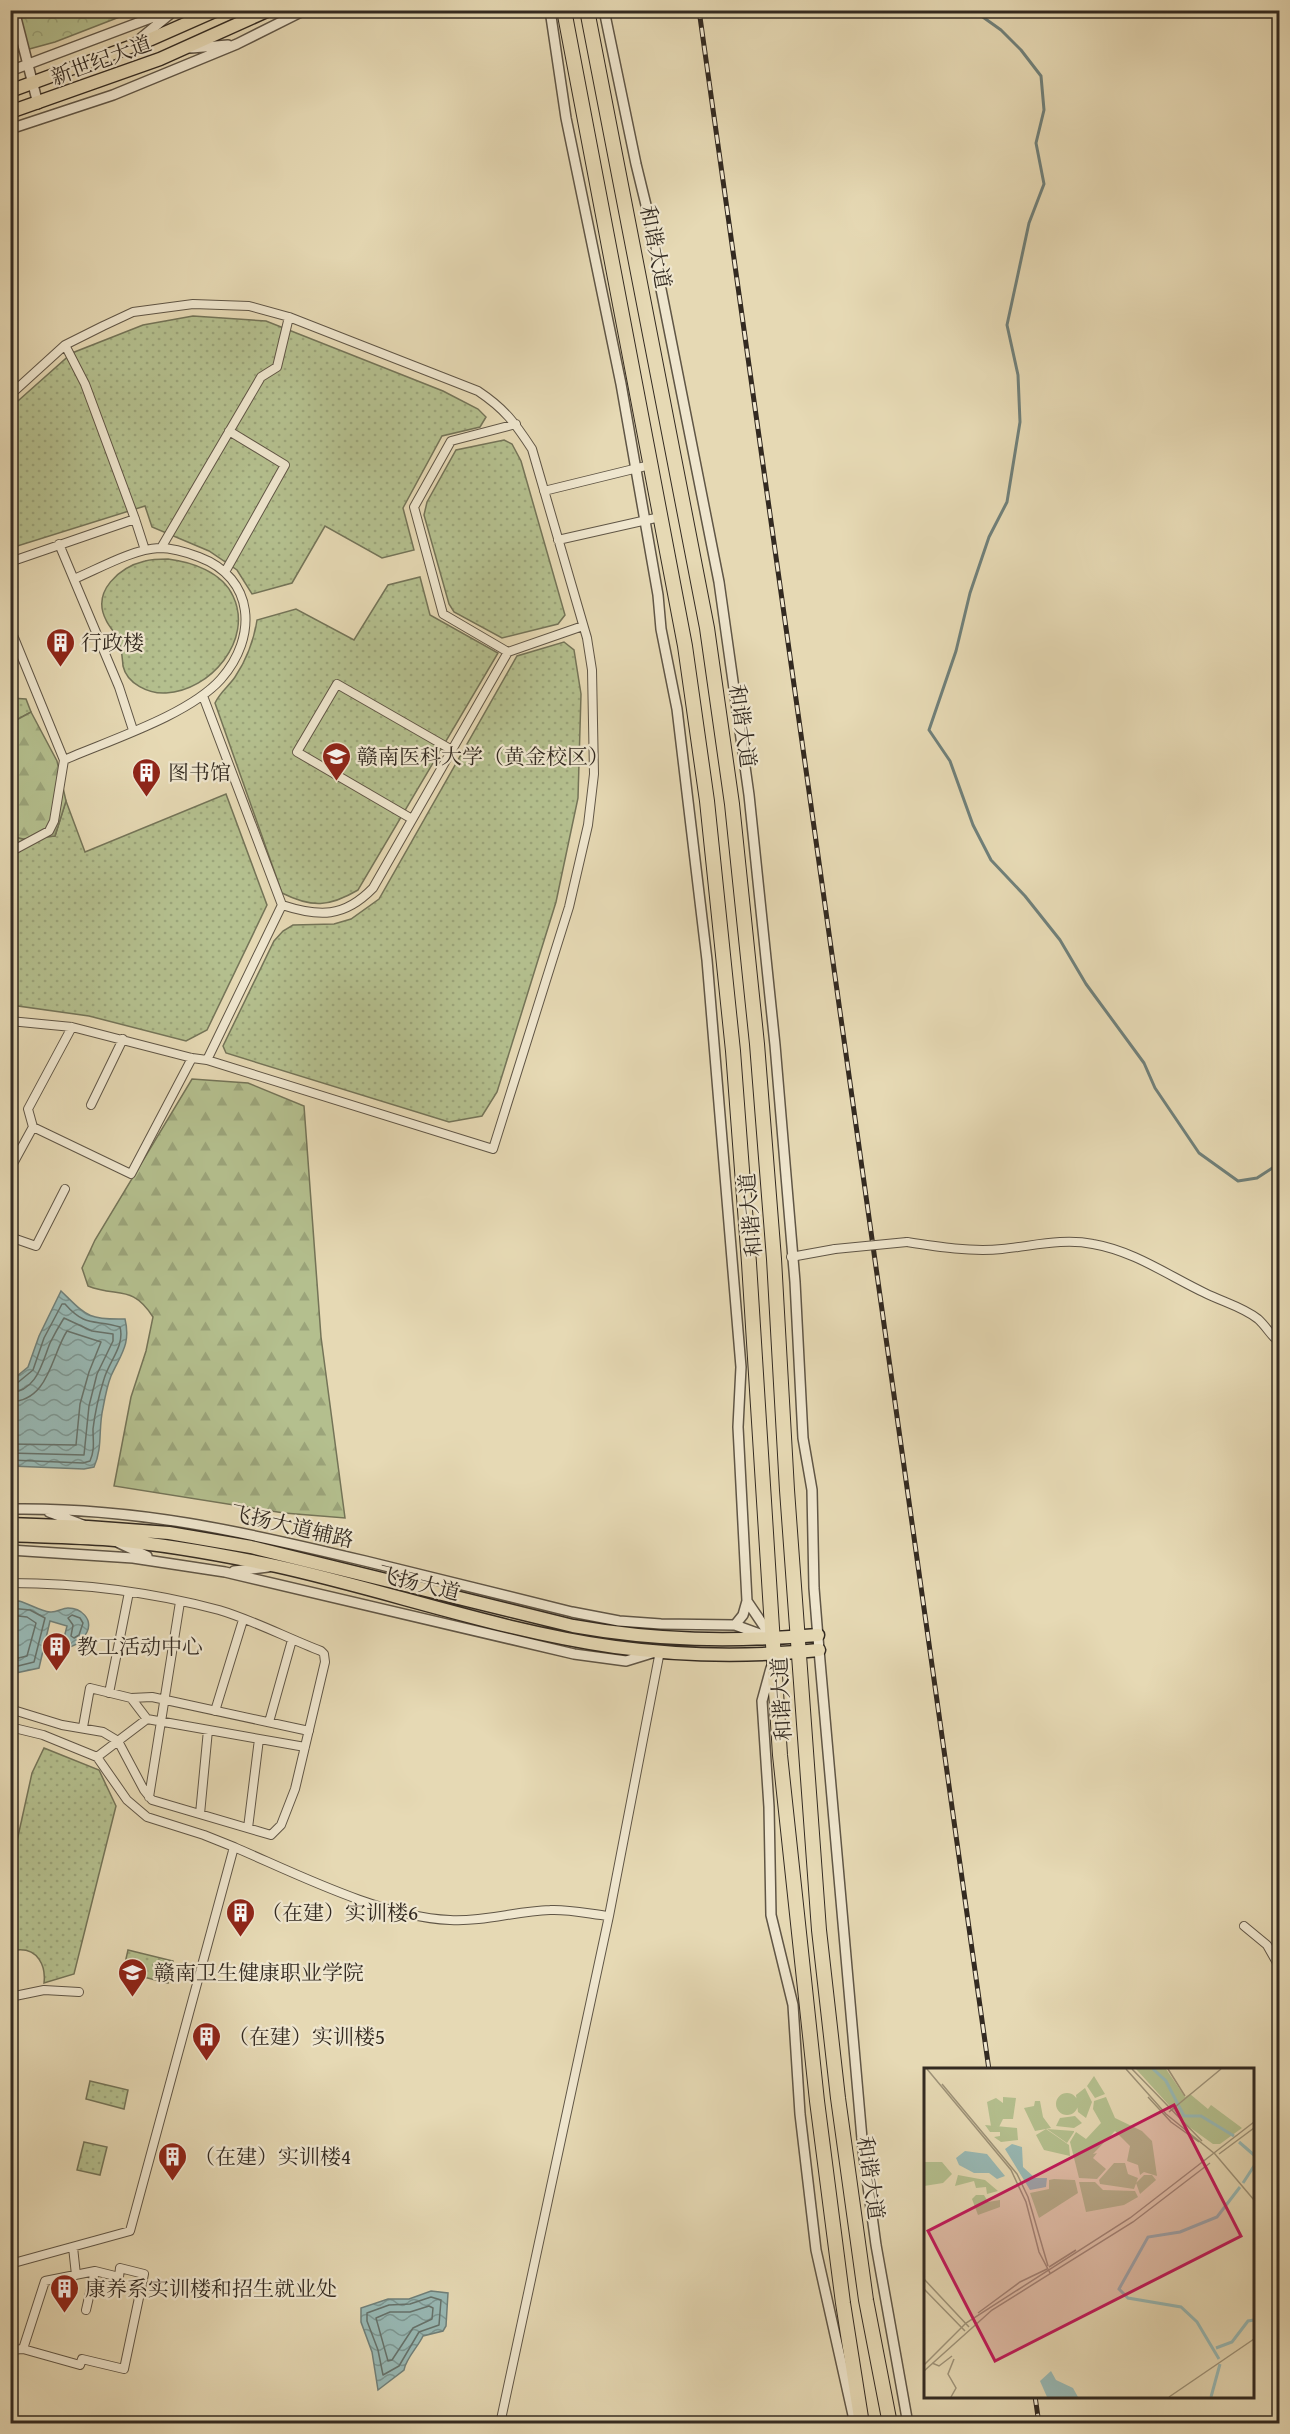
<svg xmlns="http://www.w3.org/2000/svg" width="1290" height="2434" font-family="'Gentium Book Plus','Noto Serif SC',serif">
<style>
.grass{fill:url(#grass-dots);stroke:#747458;stroke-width:1.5}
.forest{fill:url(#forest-firs);stroke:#747458;stroke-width:1.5}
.park{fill:url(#park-crowns);stroke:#747458;stroke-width:1.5}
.water{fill:url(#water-waves);stroke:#70807a;stroke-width:1.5}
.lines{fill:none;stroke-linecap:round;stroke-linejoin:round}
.shore{stroke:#66726b;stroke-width:1.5}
.stream{stroke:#70807a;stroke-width:3}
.minor-casing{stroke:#605646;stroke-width:10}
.tertiary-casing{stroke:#605646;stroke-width:12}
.primary-casing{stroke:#332a21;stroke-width:15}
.trunk-casing{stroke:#332a21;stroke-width:16}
.minor{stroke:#efe6ce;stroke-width:8}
.tertiary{stroke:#efe6ce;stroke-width:9}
.primary{stroke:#e6d9b4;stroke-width:12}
.trunk{stroke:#e6d9b4;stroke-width:14}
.rail-casing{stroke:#332a21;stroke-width:5}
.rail{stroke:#efe6ce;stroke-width:3;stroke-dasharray:9;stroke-linecap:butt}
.minor-bridge-casing{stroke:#605646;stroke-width:10;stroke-linecap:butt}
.minor-bridge{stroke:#efe6ce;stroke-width:8}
.labels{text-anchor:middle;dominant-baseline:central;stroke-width:4.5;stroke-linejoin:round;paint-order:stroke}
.street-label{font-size:21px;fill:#332a21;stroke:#efe6ce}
.poi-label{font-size:21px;fill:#332a21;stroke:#efe6ce;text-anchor:start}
.inset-river{fill:none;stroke:#98b9b5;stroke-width:3}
.inset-road{fill:none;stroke:#9e9379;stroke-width:1.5}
.view{fill:#c2185b;fill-opacity:0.15;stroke:#c2185b;stroke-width:3}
.inset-edge{fill:none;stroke:#332a21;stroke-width:3}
</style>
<defs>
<pattern id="grass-dots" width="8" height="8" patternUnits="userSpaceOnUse" patternTransform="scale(1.5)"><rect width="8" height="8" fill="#b4bf8e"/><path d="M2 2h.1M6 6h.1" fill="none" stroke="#9ba47a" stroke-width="1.8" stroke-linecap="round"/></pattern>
<pattern id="forest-firs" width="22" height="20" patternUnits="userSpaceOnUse" patternTransform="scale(1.5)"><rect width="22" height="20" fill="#b4bf8e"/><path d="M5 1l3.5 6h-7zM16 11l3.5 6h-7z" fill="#9ba47a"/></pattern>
<pattern id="park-crowns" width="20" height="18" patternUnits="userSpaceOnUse" patternTransform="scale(1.5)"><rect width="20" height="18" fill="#b4bf8e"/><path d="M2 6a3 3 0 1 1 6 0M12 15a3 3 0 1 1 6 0" fill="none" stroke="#9ba47a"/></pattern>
<pattern id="water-waves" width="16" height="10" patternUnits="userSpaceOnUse" patternTransform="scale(1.5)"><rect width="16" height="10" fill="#98b9b5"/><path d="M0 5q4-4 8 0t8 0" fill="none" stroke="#7d9793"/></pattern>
</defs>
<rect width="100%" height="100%" fill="#e6d9b4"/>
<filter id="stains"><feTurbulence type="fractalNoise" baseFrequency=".00333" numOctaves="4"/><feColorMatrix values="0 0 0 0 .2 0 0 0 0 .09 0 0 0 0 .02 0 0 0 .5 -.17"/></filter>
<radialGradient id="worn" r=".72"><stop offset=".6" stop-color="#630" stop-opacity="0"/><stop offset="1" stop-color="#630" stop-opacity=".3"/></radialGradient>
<!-- grass -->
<path class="grass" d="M193 316 266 321 443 391 478 409 486 417 480 427 442 436 403 508 414 550 382 558 325 526 292 583 252 594 237 570 209 551 152 527 145 506 11 548 10 408 72 353 143 325Z
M504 440 512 444 521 461 565 615 558 624 502 638 454 612 449 604 424 515 427 502 456 450Z
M168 559C192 562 222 572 233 596 254 640 210 691 166 693 149 694 127 684 123 666 122 656 122 648 118 639 115 632 109 627 106 620 91 591 120 567 145 561 152 559 161 559 168 559Z
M420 577 430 615 498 653 358 890C329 907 312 908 282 893L215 703C220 692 229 686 235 677 247 659 254 640 257 620L296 609 354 640 388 585Z
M564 642 574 650 581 694 578 798 556 902 497 1092 482 1116 449 1122 226 1053 223 1046 274 941 283 931 293 925 334 924 351 919 379 899 517 656Z
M10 698 26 699 31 712 11 723Z
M226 794 267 905 207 1030 186 1041 89 1016 11 1005V836L23 839 55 836 66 801 85 852Z
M44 1748 99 1770 116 1806 74 1974 44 1983C46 1966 38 1948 17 1950L11 1959 10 1849 15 1850 32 1773Z
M128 1950 173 1961 168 1983 123 1972Z
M90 2081 128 2090 124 2109 86 2099Z
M84 2142 107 2147 100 2175 77 2170Z"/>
<!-- forest -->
<path class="forest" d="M31 712 57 761 66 801 55 836 23 839 11 836V723Z
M192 1079 248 1083 304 1106 321 1337 345 1518 284 1513 114 1486 131 1397 146 1351 153 1317C132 1284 118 1298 88 1286L82 1268 95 1240Z"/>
<!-- park -->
<path class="park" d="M11 11H135L55 42 11 54Z"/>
<!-- water -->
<path class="water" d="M61 1291C86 1315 87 1320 125 1319 131 1344 121 1354 111 1376 107 1386 105 1397 103 1408 98 1429 103 1447 94 1467L84 1469 11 1466V1381L28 1367 39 1336Z
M19 1601C30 1604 40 1611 50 1612 56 1613 62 1608 68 1608 81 1608 93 1619 87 1632 81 1644 74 1646 61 1650L67 1626 50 1621 39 1668 11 1674V1602Z
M431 2291 448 2293 446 2326 443 2331 423 2336C418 2347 406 2358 404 2370L378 2390 372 2352 361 2322V2308L388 2299H409Z"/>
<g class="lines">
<!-- shore -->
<path class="shore" d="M10 1386 16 1384 33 1370 44 1338 62 1304H65C86 1328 95 1319 120 1327 125 1346 109 1361 104 1379 99 1395 95 1412 93 1429 93 1441 95 1450 90 1461L83 1463 10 1460
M10 1393C37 1391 42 1363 50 1343 54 1335 59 1326 64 1318L92 1331 113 1334V1341L97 1374 89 1406 84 1455 10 1453
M10 1402C49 1401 51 1356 67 1331L101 1342 89 1372 80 1404 76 1445 10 1444
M10 1608 30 1610 45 1618 34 1662 10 1668
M10 1615 27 1617 36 1623 27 1656 10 1660
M72 1615 80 1618 83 1623 79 1635 74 1638 71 1636 73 1625 68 1618Z
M431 2297 441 2300 439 2325 419 2332 399 2366 383 2375 378 2350 367 2321V2313L389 2305 410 2304Z
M429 2306 433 2308 432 2319 413 2328 392 2360 388 2361 376 2318 390 2312H410Z"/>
<!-- stream -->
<path class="stream" d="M973 10 1001 30 1021 50 1041 76 1044 110 1036 143 1044 184 1029 223 1007 325 1018 375 1020 422 1007 502 989 537 970 593 956 651 929 730 950 761 973 825 991 860 1025 896 1060 940 1086 984 1144 1063 1155 1088 1199 1153 1238 1181 1257 1178 1280 1163"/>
<defs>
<path id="minor" d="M10 395 65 345 103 326 133 312 193 304 249 306 289 317 478 391C505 409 515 423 532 449L587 638 592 670 594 774 588 825 569 907 493 1149 207 1060 192 1058 72 1027 10 1021
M516 424 451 441 414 507 443 614 508 652 583 626
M544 491 650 465
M135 519 145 550
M558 540 660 517
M59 544 119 687 133 730
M161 548 261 377 277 367 289 317
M10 562 135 519 85 384 65 345
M225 572 285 465 229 431
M10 628 64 760
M203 696 282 905C319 917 344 918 373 888L508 652
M412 819 297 752 337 684 452 750
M10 852 49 831 54 821 64 760C110 740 189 715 221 679 258 637 255 578 199 557 186 552 173 548 159 548 133 549 98 569 74 579
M207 1060 282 905
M91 1105 123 1039
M33 1127 28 1109 72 1027
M10 1169 33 1127 131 1174 192 1058
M10 1237 36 1246 65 1189
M907 1242C939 1247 971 1252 1002 1249 1033 1246 1063 1238 1093 1244 1134 1251 1169 1276 1205 1293 1223 1302 1243 1307 1258 1319 1266 1326 1271 1336 1280 1343
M791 1257 835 1249
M10 1583C80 1583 151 1592 219 1610 253 1620 287 1638 321 1651L324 1654 325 1662 295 1789 281 1825 271 1835 152 1800 144 1790 118 1741 97 1757
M109 1693 129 1592
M131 1698 152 1697 309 1731
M10 1709 62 1725 103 1732 118 1741 147 1719 305 1747
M215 1711 243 1620
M269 1722 292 1640
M10 1727 43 1735 97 1757 127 1800 147 1817 204 1835 234 1847 130 2231 10 2264
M83 1727 90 1688 131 1698 147 1719
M149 1797 180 1602
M200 1814 208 1730
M248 1828 259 1739
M234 1847C297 1874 381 1917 450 1920 484 1922 516 1911 550 1910 569 1909 590 1914 609 1916
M1244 1926 1267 1945 1280 1968
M10 1997 44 1990 79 1992
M73 2247 76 2275
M86 2310 95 2271
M10 2350 23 2349 80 2365 82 2359 124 2369 144 2274 120 2268 119 2277 95 2271 45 2281 23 2349
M500 2424 609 1916 660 1651"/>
<path id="tertiary" d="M14 10 38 104
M550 10 566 118 621 384 658 595 661 629 677 709 707 960 741 1367 738 1427 747 1601 772 1638
M604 10 636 164 656 246 659 279 719 582 749 795 775 1045 795 1282 803 1438 812 1490 814 1588 819 1650 863 2150 876 2245 908 2424
M135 43 170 14
M191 48 228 45
M10 71 172 10
M10 129 113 95 237 44 305 10
M10 1509C136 1507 244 1532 365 1561 434 1578 503 1595 572 1612L619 1621 661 1624 735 1625 765 1636
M49 1512 83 1525
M119 1543 147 1556
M10 1550 133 1558 225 1572 574 1654 626 1661 652 1653
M234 1571 268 1567
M735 1625 743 1615 747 1601
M771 1668 762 1701 769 1807 771 1915 793 2005 800 2114 816 2250 855 2424"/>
<path id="primary" d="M10 91 149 40 217 10
M10 112 160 59 269 10
M10 1524 88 1527 169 1533 251 1547 573 1626C657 1641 732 1642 818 1635
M10 1535C45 1537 80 1537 115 1540 169 1545 223 1555 276 1566 389 1591 500 1631 615 1647 682 1656 752 1657 819 1650"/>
<path id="trunk" d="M564 10 685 646 707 801 733 1051 749 1263 780 1755 817 2101 843 2303 862 2424
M587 10 707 628 732 804 757 1044 774 1259 787 1490 819 1930 838 2098 866 2300 890 2424"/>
</defs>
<!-- minor casing -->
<use href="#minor" class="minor-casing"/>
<!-- tertiary casing -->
<use href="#tertiary" class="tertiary-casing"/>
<!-- primary casing -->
<use href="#primary" class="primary-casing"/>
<!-- trunk casing -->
<use href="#trunk" class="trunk-casing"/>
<!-- minor -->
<use href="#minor" class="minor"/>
<!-- tertiary -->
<use href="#tertiary" class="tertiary"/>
<!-- primary -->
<use href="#primary" class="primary"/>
<!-- trunk -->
<use href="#trunk" class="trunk"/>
<defs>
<path id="rail" d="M699 10 989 2070
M1035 2396 1039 2424"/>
</defs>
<!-- rail casing -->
<use href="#rail" class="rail-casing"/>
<!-- rail -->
<use href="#rail" class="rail"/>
<defs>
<path id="minor-bridge" d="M835 1249 907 1242"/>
</defs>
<!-- minor-bridge casing -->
<use href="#minor-bridge" class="minor-bridge-casing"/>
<!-- minor-bridge -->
<use href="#minor-bridge" class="minor-bridge"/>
</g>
<!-- icons -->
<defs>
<symbol id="building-pin" viewBox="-11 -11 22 30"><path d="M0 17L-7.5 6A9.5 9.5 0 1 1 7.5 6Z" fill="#8f2418" stroke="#efe6ce"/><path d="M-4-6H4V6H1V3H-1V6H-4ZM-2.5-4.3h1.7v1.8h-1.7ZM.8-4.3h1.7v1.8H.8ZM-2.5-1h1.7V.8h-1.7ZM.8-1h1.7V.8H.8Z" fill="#fff"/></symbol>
<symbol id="university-pin" viewBox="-11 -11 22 30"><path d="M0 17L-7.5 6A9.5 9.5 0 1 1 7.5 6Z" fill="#8f2418" stroke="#efe6ce"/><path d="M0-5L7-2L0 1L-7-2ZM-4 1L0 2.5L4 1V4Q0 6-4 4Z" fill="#fff"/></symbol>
</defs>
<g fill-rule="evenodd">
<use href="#building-pin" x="44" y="626" width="33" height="45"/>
<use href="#university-pin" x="320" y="740" width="33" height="45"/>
<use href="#building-pin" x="130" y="756" width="33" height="45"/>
<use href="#building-pin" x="40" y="1630" width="33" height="45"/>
<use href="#building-pin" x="224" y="1896" width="33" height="45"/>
<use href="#university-pin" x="116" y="1956" width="33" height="45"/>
<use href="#building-pin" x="190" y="2020" width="33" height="45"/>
<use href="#building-pin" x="156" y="2140" width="33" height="45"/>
<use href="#building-pin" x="48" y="2272" width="33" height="45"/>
</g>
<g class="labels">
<!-- street labels -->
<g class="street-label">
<text transform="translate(101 60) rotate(-20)">新世纪大道</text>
<text transform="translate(656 247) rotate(79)">和谐大道</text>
<text transform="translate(743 726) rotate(82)">和谐大道</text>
<text transform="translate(750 1215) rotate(-95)">和谐大道</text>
<text transform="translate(292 1526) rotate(13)">飞扬大道辅路</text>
<text transform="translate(419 1583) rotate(14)">飞扬大道</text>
<text transform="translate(781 1699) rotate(-93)">和谐大道</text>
<text transform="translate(871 2178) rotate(82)">和谐大道</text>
</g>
<!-- poi labels -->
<g class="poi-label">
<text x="81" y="642">行政楼</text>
<text x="357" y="756">赣南医科大学（黄金校区）</text>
<text x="168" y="772">图书馆</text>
<text x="77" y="1646">教工活动中心</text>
<text x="261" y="1912">（在建）实训楼6</text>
<text x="154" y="1972">赣南卫生健康职业学院</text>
<text x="228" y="2036">（在建）实训楼5</text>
<text x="194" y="2156">（在建）实训楼4</text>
<text x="85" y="2288">康养系实训楼和招生就业处</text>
</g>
</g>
<!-- overview -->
<g transform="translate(924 2068)">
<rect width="330" height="330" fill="#e6d9b4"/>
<path d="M170 8 181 26 171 30 163 18ZM161 20 168 34 162 50 154 44 152 27ZM132 36a11 11 0 1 1 22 0a11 11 0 1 1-22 0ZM182 29 191 50 218 63 228 73 233 108 220 104 216 107 214 97 203 93 206 78 191 63 169 86 173 85 169 90 182 101 173 111 155 110 146 74 152 64 162 71 177 55 169 41 170 33ZM111 33H116L119 49 127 60 111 63 100 40 110 38ZM151 48 158 55 150 60 132 58 136 50ZM61 57 93 60 94 72 77 74 70 69 76 68V64H66ZM122 61 145 77 146 88 120 82 112 67ZM123 61 150 63V64L143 75ZM0 94H18L28 106 19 115 0 118ZM190 95H201L204 106 214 110 210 121 176 116 175 112ZM34 107 61 112 74 123 63 126 62 119 52 120 50 113 31 118ZM220 107H228L232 112 216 126 212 115ZM155 114H171L179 122 211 123 214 129 200 137 162 144ZM52 127H60L64 134 76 132V139L54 147 48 131Z" fill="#b4bf8e"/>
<path d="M130 111 151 112 154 125 115 150 106 125 125 121V112Z" fill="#b4bf8e"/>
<path d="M212 1H242L261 29 266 26 284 41 287 37 318 60 296 76H289L264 58Z" fill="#b4bf8e"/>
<path d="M79 29 92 30 89 51H79L75 59 67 58 63 34 72 30 79 35Z" fill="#b4bf8e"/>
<path d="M88 76 98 79 99 99 111 110H123L122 119 106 122 81 81ZM41 83 63 86 81 108 73 111 65 105H50L35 97 32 90ZM127 303 132 312 149 320 154 329H123L116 313Z" fill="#98b9b5"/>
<path class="inset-river" d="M229 1 242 13 260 48H277L310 68M315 74 330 87M319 115 330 98M292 280 308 274 324 253 330 252M295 291 273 254 257 239 204 230 195 221 224 169 256 164 293 149 316 119M287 329 296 296"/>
<path class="inset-road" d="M3 1 87 102 102 134 115 184 126 205M202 1 242 46 291 86 330 132M208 1 278 73M244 1 261 28M18 16 93 106 104 129 124 198M224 29 247 54 275 74M245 44 297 1M295 86 330 60M125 199 152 182M0 211 45 259M0 221 41 263M54 245 96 214 123 201M8 295 15 298 28 288M0 297 42 255 206 150 330 54M0 303 68 242 209 154 286 95M27 329 32 320 24 306 30 291M245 329 330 271"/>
<path class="view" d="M250 37 317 168 71 293 4 163Z"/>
<rect width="330" height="330" class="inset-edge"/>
</g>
<!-- margin -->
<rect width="1290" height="2434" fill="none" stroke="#e6d9b4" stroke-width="36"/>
<rect x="12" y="12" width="1266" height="2410" fill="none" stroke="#332a21" stroke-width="3"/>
<rect x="18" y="18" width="1254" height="2398" fill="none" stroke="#332a21" stroke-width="1.5"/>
<rect width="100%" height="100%" filter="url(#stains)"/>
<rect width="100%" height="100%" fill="url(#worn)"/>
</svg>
